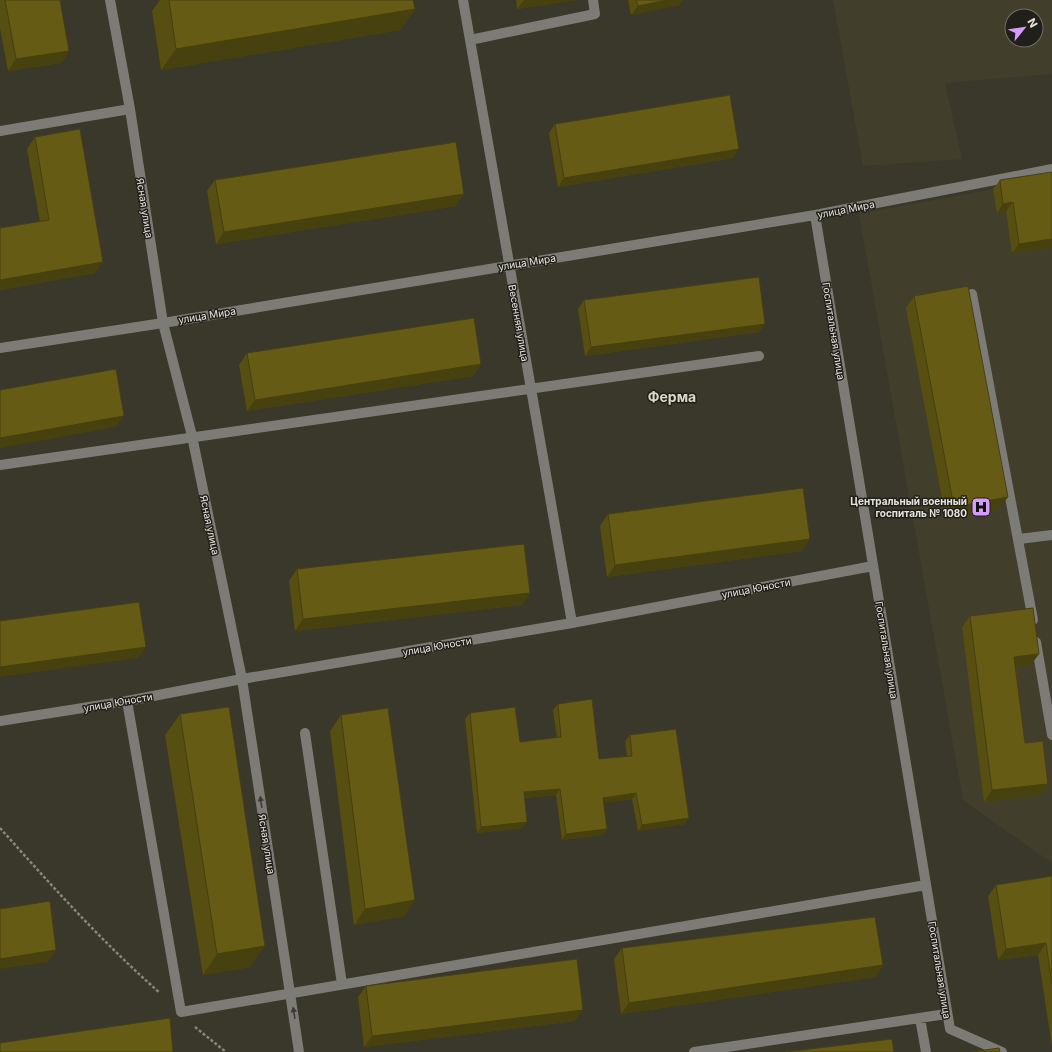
<svg xmlns="http://www.w3.org/2000/svg" width="1052" height="1052" font-family="Inter,sans-serif">
<style>
.built{fill:#413f2b;fill-rule:evenodd}
.lines{fill:none;stroke-linecap:round;stroke-linejoin:round}
.path{stroke:#89877d;stroke-width:2.5;stroke-dasharray:3 2;stroke-linecap:butt}
.minor{stroke:#7c7b75;stroke-width:10}
.wall{fill:#574e12}
.shaded-wall{fill:#47400f}
.building{fill:#655b15;stroke:#47400f}
.oneway{fill:#3c3b35}
.labels{text-anchor:middle;dominant-baseline:central;stroke-width:3;stroke-linejoin:round;paint-order:stroke}
.street-label{font-size:10px;fill:#e6e5dd;stroke:#201f19}
.poi-label{font-size:10px;font-weight:bold;fill:#e6e5dd;stroke:#201f19;text-anchor:end}
.district-label{font-size:14px;font-weight:bold;fill:#dad8c8;stroke:#201f19}
</style>
<rect width="100%" height="100%" fill="#3a382b"/>
<!-- built -->
<path class="built" d="M833 0H1052V74L945 83 962 159 863 166ZM1012 16H1036V40H1012Z
M1052 180V863L963 800 859 214 993 189Z"/>
<g class="lines">
<!-- path -->
<path class="path" d="M0 828C51 885 102 942 160 993
M195 1027 226 1052"/>
<!-- minor -->
<path class="minor" d="M110 0 130 109 163 323 192 436 242 679 299 1052
M463 0 572 623
M470 40 595 14 593 0
M0 131 130 109
M815 215 950 1029 1002 1052
M972 294 1033 620
M0 348 163 323 815 215 1052 169
M0 465 759 356
M1019 539 1052 535
M1036 642 1052 735
M127 701 181 1012 926 885
M0 721 127 701 242 679 572 623 873 566
M305 733 342 984
M920 1018 926 1052
M694 1052 946 1014"/>
</g>
<!-- wall -->
<path class="wall" d="M0 0H60L69 51 61 63 8 71 0 28Z
M160 0H413L415 9 400 30 161 70 152 11Z
M516 0H576L517 9Z
M628 0H683L679 5 631 15Z
M555 124 733 158 558 187 549 133Z
M35 137 95 273 0 290V228L40 222 27 149Z
M215 180 456 206 216 244 207 191Z
M1000 180 1052 247 1012 253 1006 211 997 213 993 189Z
M914 296 1000 508 946 519 906 308Z
M584 300 765 324 759 332 585 356 578 309Z
M247 353 481 364 473 376 247 411 239 365Z
M608 514 802 551 607 577 600 526Z
M297 569 530 593 522 605 295 631 289 581Z
M970 616 1031 665 1016 667 1025 743 1048 784 1040 795 984 802 962 627Z
M558 704 599 759 627 756 625 741 630 735 685 824 638 831 632 799 604 803 603 835 562 840 556 795 524 798 523 828 477 833 465 719 470 713 520 742 557 738 553 710Z
M180 714 250 967 203 975 165 735Z
M341 715 404 916 354 925 330 731Z
M1052 876V1047L1038 955 998 960 988 896 996 885Z
M622 948 883 965 875 977 621 1014 614 959Z
M366 986 575 1021 364 1047 358 997Z"/>
<!-- shaded-wall -->
<path class="shaded-wall" d="M524 0H576L517 9Z
M668 0H683L679 5 631 15 638 6Z
M415 9 400 30 161 70 176 49Z
M69 51 61 63 8 71 16 59Z
M739 149 733 158 558 187 564 178Z
M464 194 456 206 216 244 224 232Z
M1013 202 1006 211 997 213 1003 204Z
M1052 239V247L1012 253 1019 244Z
M103 262 95 273 0 290V280Z
M765 324 759 332 585 356 591 347Z
M481 364 473 376 247 411 255 400Z
M124 416 116 427 0 448V438Z
M1008 497 1000 508 946 519 954 507Z
M810 539 802 551 607 577 615 565Z
M530 593 522 605 295 631 303 619Z
M146 647 138 658 0 677V667Z
M1039 654 1031 665 1006 668 1014 657Z
M1048 784 1040 795 984 802 992 790Z
M560 789 556 795 520 798 524 792Z
M636 793 632 799 599 804 603 798Z
M689 818 685 824 638 831 642 825Z
M527 822 523 828 477 833 481 827Z
M607 829 603 835 562 840 566 834Z
M415 900 404 916 354 925 365 909Z
M1046 943 1038 955 998 960 1006 949Z
M265 946 250 967 203 975 217 954Z
M56 950 48 962 0 969V959Z
M883 965 875 977 621 1014 629 1003Z
M583 1010 575 1021 364 1047 372 1036Z"/>
<!-- building -->
<path class="building" d="M5 0H60L69 51 16 59Z
M169 0H413L415 9 176 49Z
M636 0H668L638 6Z
M730 95 739 149 564 178 555 124Z
M80 129 103 262 0 280V228L49 220 35 137Z
M456 142 464 194 224 232 215 180Z
M1052 172V239L1019 244 1013 202 1003 204 1000 180Z
M759 277 765 324 591 347 584 300Z
M968 286 1008 497 954 507 914 296Z
M474 318 481 364 255 400 247 353Z
M116 369 124 416 0 438V390Z
M803 488 810 539 615 565 608 514Z
M524 544 530 593 303 619 297 569Z
M139 602 146 647 0 667V621Z
M1033 608 1039 654 1014 657 1025 743 1043 741 1048 784 992 790 970 616Z
M592 699 599 759 632 756 630 735 676 729 689 818 642 825 636 793 603 798 607 829 566 834 560 789 524 792 527 822 481 827 470 713 515 707 520 742 561 737 558 704Z
M229 707 265 946 217 954 180 714Z
M388 708 415 900 365 909 341 715Z
M1052 876V984L1046 943 1006 949 996 885Z
M50 901 56 950 0 959V909Z
M875 917 883 965 629 1003 622 948Z
M577 959 583 1010 372 1036 366 986Z
M170 1018 173 1052H0V1043Z
M892 1039 894 1052H785Z
M999 1048 1000 1052H971Z"/>
<!-- one-way arrows -->
<defs><path id="oneway-solid" d="M-6-.8H1V-3.2L6.5 0L1 3.2V.8H-6Z"/></defs>
<g class="oneway">
<use href="#oneway-solid" transform="translate(261 802) rotate(-99)"/>
<use href="#oneway-solid" transform="translate(294 1013) rotate(-99)"/>
</g>
<!-- icons -->
<defs>
<symbol id="hospital-square" viewBox="-11 -11 22 22"><rect x="-9" y="-9" width="18" height="18" rx="4" fill="#d59cfb" stroke="#201f19"/><path d="M-5-5h3v3.5h4V-5h3V5h-3V1.5h-4V5h-3Z" fill="#111"/></symbol>
</defs>
<g fill-rule="evenodd">
<use href="#hospital-square" x="970" y="496" width="22" height="22"/>
</g>
<g class="labels">
<!-- street labels -->
<g class="street-label">
<text transform="translate(145 208) rotate(81)">Ясная улица</text>
<text transform="translate(846 209) rotate(-11)">улица Мира</text>
<text transform="translate(527 262) rotate(-9)">улица Мира</text>
<text transform="translate(207 315) rotate(-9)">улица Мира</text>
<text transform="translate(519 323) rotate(80)">Весенняя улица</text>
<text transform="translate(834 331) rotate(81)">Госпитальная улица</text>
<text transform="translate(210 525) rotate(78)">Ясная улица</text>
<text transform="translate(756 588) rotate(-11)">улица Юности</text>
<text transform="translate(437 646) rotate(-10)">улица Юности</text>
<text transform="translate(887 650) rotate(81)">Госпитальная улица</text>
<text transform="translate(118 702) rotate(-10)">улица Юности</text>
<text transform="translate(267 844) rotate(81)">Ясная улица</text>
<text transform="translate(940 970) rotate(81)">Госпитальная улица</text>
</g>
<!-- poi labels -->
<g class="poi-label">
<text x="967" y="501">Центральный военный<tspan x="967" dy="12">госпиталь № 1080</tspan></text>
</g>
<!-- district labels -->
<g class="district-label">
<text x="672" y="396">Ферма</text>
</g>
</g>
<!-- north arrow -->
<g transform="translate(1024 28) rotate(60)"><circle r="19" fill="#201f19" stroke="#6f6e67"/>
<path d="M0-3L7 15L0 10L-7 15Z" fill="#d59cfb"/>
<text y="-6" font-size="11" font-weight="bold" text-anchor="middle" fill="#e6e5dd">N</text>
</g>
</svg>
